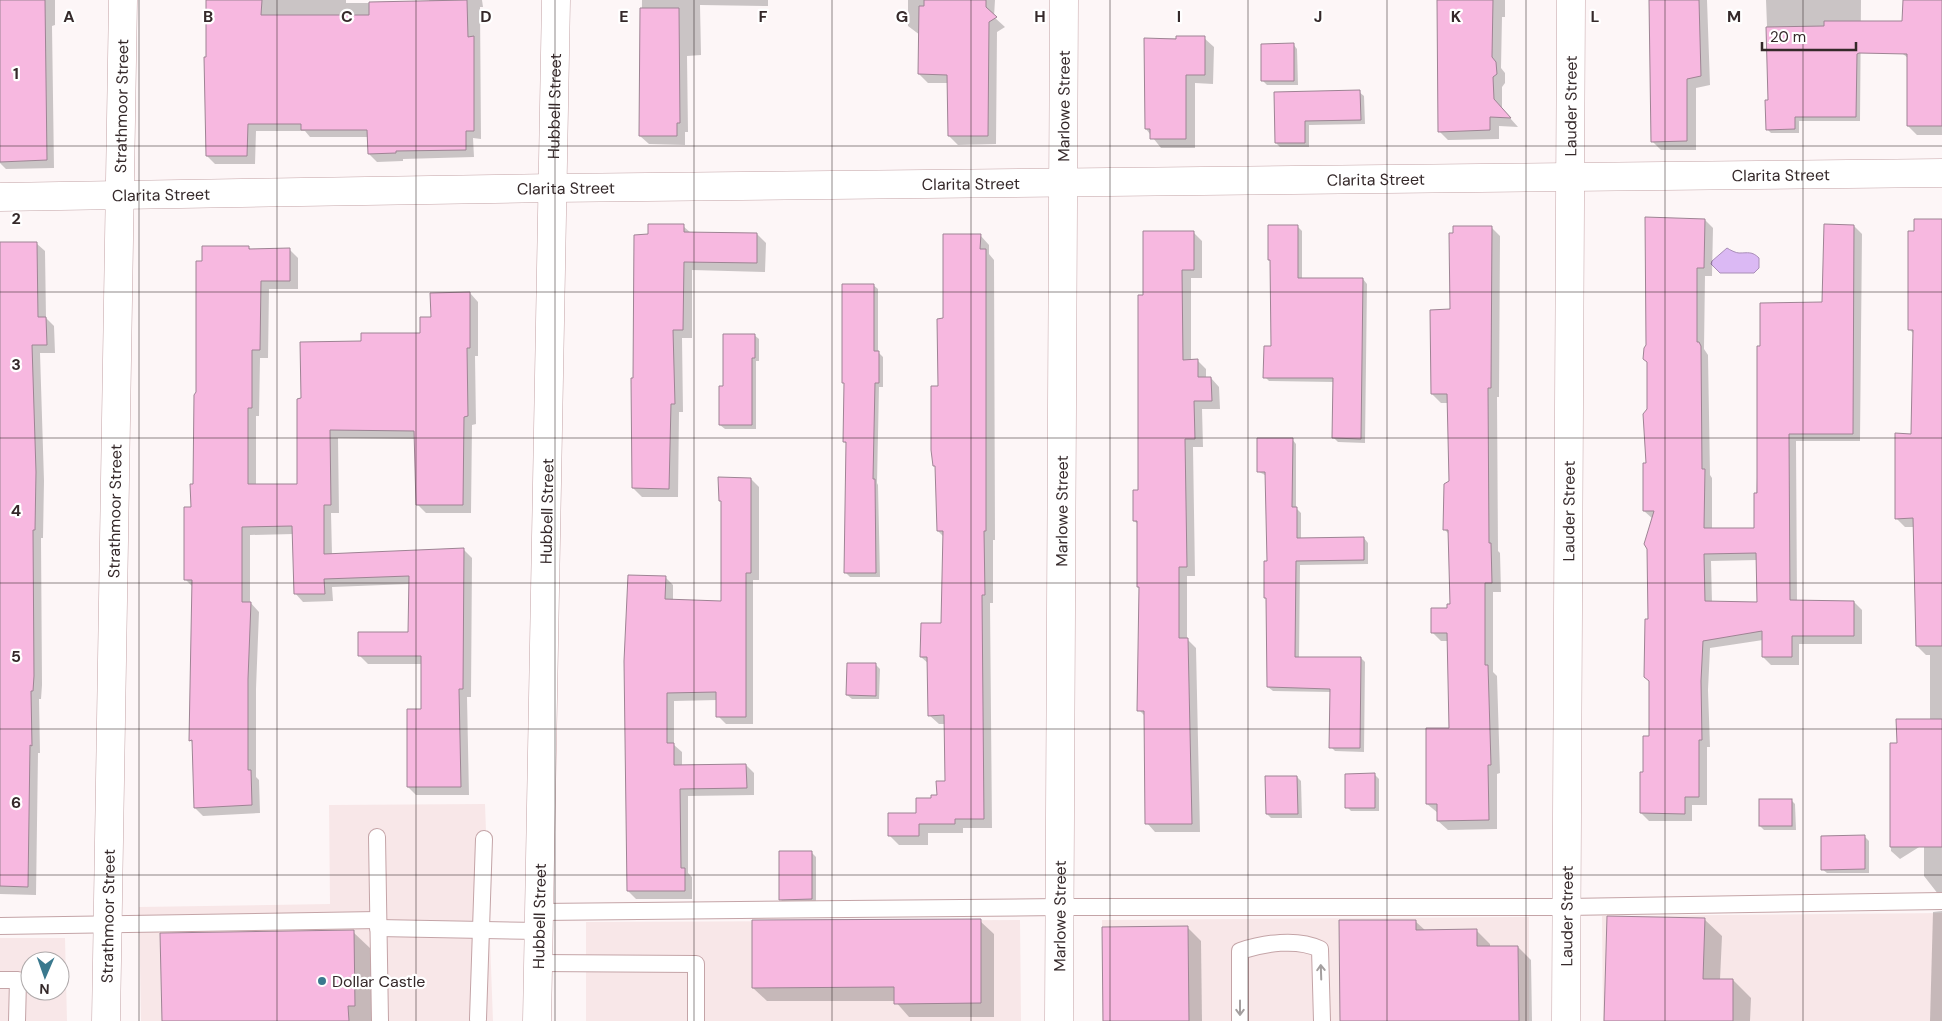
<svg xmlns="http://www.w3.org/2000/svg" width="1942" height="1021" font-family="'DM Sans',sans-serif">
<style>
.built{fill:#f8e7e8;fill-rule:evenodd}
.water{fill:#dbb9f4;stroke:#a98eb7}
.shadow{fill:#0003;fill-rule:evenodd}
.building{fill:#f7b8e0;stroke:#9e8494;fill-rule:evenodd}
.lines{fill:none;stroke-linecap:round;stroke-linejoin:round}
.lane-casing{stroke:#c4a4a7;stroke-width:18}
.street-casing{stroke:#c4a4a7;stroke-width:29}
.secondary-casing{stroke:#c4a4a7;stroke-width:29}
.lane{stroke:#fff;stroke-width:16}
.street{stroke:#fff;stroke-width:28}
.secondary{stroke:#fff;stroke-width:28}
.oneway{stroke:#a49f9f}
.grid{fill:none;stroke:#35292a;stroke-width:1;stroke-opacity:0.55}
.poi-dot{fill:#3a798e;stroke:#fff;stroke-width:2}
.labels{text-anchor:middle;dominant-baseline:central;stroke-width:4.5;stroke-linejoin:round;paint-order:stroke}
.street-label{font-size:16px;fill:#35292a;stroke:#fff}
.poi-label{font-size:16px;fill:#35292a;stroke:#fff;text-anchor:start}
.grid-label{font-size:16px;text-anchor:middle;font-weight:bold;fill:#35292a;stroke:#fff;stroke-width:4.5;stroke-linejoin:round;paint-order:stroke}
</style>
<rect width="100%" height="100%" fill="#fdf6f7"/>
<g class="built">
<path d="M485 804 493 1021H141L139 907 330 904 329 805Z"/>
<path d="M1942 913V1021H1603L1602 916Z"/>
<path d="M1529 917V1021H1102V920Z"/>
<path d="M1020 920 1021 1021H586V922Z"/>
<path d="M0 938H65L67 1021H0ZM30 961H60V991H30Z"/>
</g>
<path class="water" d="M1727 248C1730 250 1736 253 1739 253 1748 253 1752 251 1759 258V268L1754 273H1720L1711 264 1712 261Z"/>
<g class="shadow">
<path d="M0 0H55V25L52 26 54 168 6 169 0 163Z"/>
<path d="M207 0H346V3H430L429 0H482L483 7H480L481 139 473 138 474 157 403 159V161L377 162 369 154 368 137H310L305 131H256L255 164H215L207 156Z"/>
<path d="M642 0H768V6L700 5 701 55 687 56 688 132H685V145L649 144 640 136Z"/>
<path d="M908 0H995L994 17 1005 27 997 32 996 144 958 145 949 136V83H928L919 74 920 35 908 26Z"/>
<path d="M1438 0H1505V17H1502L1501 68 1505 73V83L1502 87V109L1518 127 1499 126V139L1448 140 1439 131Z"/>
<path d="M1649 0H1707L1710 85 1696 88V150H1661L1652 141Z"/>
<path d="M1766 0H1861L1860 121H1799V133H1771L1767 129 1770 102Z"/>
<path d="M1904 0H1942V135H1917L1908 126V58L1903 54Z"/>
<path d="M1204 38 1214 47 1213 84 1195 83V148H1161L1146 129 1145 39Z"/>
<path d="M1293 44 1297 49 1298 85H1267L1263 81Z"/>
<path d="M1359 92 1364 96 1365 124 1309 125V147H1280L1276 143V93Z"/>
<path d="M1705 220 1713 228 1712 276H1705L1704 349 1708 355 1710 475 1712 478V529H1755L1762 347 1824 303 1854 226 1862 234 1860 441H1796L1797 602H1854L1862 610V644H1799V665H1771L1763 657V640L1710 648 1708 690 1710 747H1707V805H1692V821H1649L1641 813 1650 738 1653 519 1644 511 1648 465V409ZM1758 560V603H1712L1711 561Z"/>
<path d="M1942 220V899L1924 876V844L1900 859 1891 851V745L1898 750 1930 721V655H1926L1917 646 1914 527H1905L1896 518 1913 435 1914 334 1910 330 1915 232Z"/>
<path d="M683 226 691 233 757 234 766 243 765 272 692 270V338H682L683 412H679L678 497H642L633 488 634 379 649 236Z"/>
<path d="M1298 227 1302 231V279H1363L1367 284 1365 443 1338 442 1333 437 1334 382 1269 381 1265 377 1272 347 1271 262 1269 259Z"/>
<path d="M1491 227 1500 236 1499 397H1497L1498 551 1500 553 1501 592H1493V672L1497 676 1500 773 1497 774V829L1448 830 1438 821V813L1427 804 1450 729 1449 641H1441L1432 632 1451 605 1450 535 1445 530 1451 481 1448 403H1441L1432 394 1451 311Z"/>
<path d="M1193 232 1202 241V278H1191V361L1197 360 1206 369V378H1211L1219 387 1220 409H1202L1203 447H1193L1195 576H1187V639L1196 648 1200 832H1155L1147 823 1146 717 1139 710 1140 589 1138 587V524L1134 521 1139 492 1144 296Z"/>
<path d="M980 235 989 245V254L994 260 995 540H993V603H990L992 828H963V833H928V845H899L890 836 938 797 946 782V724H939L929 715V664L921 657 943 624 944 537 938 531 940 387 944 320Z"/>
<path d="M36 243 45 251 46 318 54 326 55 353H40L44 481 43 538H41L42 685 41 699H39L40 753H38L36 895 0 894V244Z"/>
<path d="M248 247 252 250 289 249 298 258V289H269L268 358H260L259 416H256V485H298L302 400 362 342 421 335 432 318 470 293 478 302V356H475L476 424 472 425 471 513H426L417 504 415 439 338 438 339 513H331L332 555 464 550 472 558 471 697H467L469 795H416L408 787 422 710V664H368L359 655 410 633V584L332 587 333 601 303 602 295 593 294 534 250 535V602L259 612 256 689V777L259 780 260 813 203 816 195 808 193 743 190 740 193 587 185 579 194 486 203 262Z"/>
<path d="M873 285 878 289V352L883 357V387H879L877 483 878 485 880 577H850L846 573 847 444 844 442Z"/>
<path d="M754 335 759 339V361H756V429H725L720 425 724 387Z"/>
<path d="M1292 439 1296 444V508L1301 513V539L1364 538 1368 543V564L1300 565 1299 658H1361L1365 662 1364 752 1335 751 1331 747V692L1273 691 1268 687V600L1265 597 1268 562 1267 476 1259 472Z"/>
<path d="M751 479 759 487V580H753V724H726L718 716V700L674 701V745L682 752V766L746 765 754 773V795L688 796V873L692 877V899H636L628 891 665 577 673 585V600L722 602V502L720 500Z"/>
<path d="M876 665 880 669 879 699H852L847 695Z"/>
<path d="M1374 774 1379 779V811H1351L1347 807Z"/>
<path d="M1297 777 1301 781 1302 818H1271L1267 814Z"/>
<path d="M1791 800 1795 804 1796 830H1764L1760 826Z"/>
<path d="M1864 836 1869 841V873H1827L1822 869Z"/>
<path d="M811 852 816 857V903L785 904 780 899Z"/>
<path d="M1942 911V1021H1930L1933 912Z"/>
<path d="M1704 919 1722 936 1720 980H1733L1751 998 1750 1021H1605Z"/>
<path d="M980 921 994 934V1017H909L895 1001H767L753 988Z"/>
<path d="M1415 921 1426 931 1476 930 1490 944V947H1518L1531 960 1532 1021H1341Z"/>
<path d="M1187 927 1201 941 1202 1021H1104Z"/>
<path d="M353 932 371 949 372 1021H163Z"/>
</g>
<g class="building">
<path d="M0 0H45L47 160 0 162Z"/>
<path d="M206 0H262L261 15H369V2L467 0 468 37 474 36V131H466V150L396 151V153L368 154 367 130H301V124H248L247 156H206L204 57H206Z"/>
<path d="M924 0H986V7L997 17 989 22 988 136H948L947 75 918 74 919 6H924Z"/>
<path d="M1437 0H1493L1492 57 1496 62 1497 74 1493 77 1494 99 1511 118 1490 117V130L1438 132Z"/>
<path d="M1649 0H1699L1701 76 1687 79V141L1651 142Z"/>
<path d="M1903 0H1942V126H1907V54L1859 53 1857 54 1856 117H1795V129L1766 130 1765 100H1768L1766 27 1824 26V21H1902Z"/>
<path d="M640 8H679L680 123H677V136H639Z"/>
<path d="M1176 36H1205V75H1186V139H1150V129H1145L1144 38 1176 39Z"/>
<path d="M1294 43V81H1261V44Z"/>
<path d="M1360 90 1361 120 1305 121V143H1275L1274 92Z"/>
<path d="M1645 217 1705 219 1704 268H1697V342H1699L1701 346 1702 469H1705L1704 528H1754V493H1757V346H1760V303L1822 302 1824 224 1854 225 1853 434H1789L1790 600 1854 601V636H1792V657H1762V631L1703 641 1701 681 1702 740H1699V797H1685V814L1640 813V772H1643V736H1649V681L1644 677 1645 619H1648L1647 549 1644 544 1654 511H1643V463H1646L1643 414 1647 409V362L1643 359 1644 348 1646 345ZM1756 553 1757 602 1705 601 1704 554Z"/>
<path d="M1914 219H1942V646H1916L1913 518 1895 519V433L1911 434 1913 330H1908V231H1914Z"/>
<path d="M648 224H684V232L757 233V263L684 262 683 330H673L675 404H671L669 489 632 488 631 378H633L634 235 648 234Z"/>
<path d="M1268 225H1298V278H1363L1361 439 1332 438 1333 378H1263L1264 346H1271L1270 260H1268Z"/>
<path d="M1453 226H1492L1491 388H1488L1489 543H1491L1492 583H1485V665H1488L1491 765H1488L1489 820 1437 821V804H1426V728H1449L1447 633H1431V608H1447V604H1450L1448 530H1443L1444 484 1449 481 1447 394H1431L1430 310 1450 309 1449 233H1453Z"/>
<path d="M1143 231H1194V270H1182L1183 360 1198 359V377H1211L1212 401H1194L1195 439H1185L1187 567H1179V638H1188L1192 824H1145L1144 711H1137L1139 587H1137V521H1133V490H1138V295H1143Z"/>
<path d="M943 234H981L980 249H986V531H984L985 595H982L984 819H955V824H919V836H888V813H916V798H931V795H937L936 781H945L944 715 928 716 927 657H920L921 623H941L943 531H937L935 466H933L931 450V386H938L937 319 943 318Z"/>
<path d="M0 242H37L38 317H46L47 345H32L36 472 35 530H33L34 676 33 691H31L32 746 30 745 28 887 0 886Z"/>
<path d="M202 246H249V249L290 248V281H261L260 350H252V408H248V484H297V399L301 398 300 342 361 341V333H420V317H431L430 293 470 292V348H467L468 416 464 417 463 505H416L414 431 330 430 331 505H324V554L464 548 463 689H459L461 787H407V709H421V656H358V632H408L409 576 324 579 325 594H294L292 526 242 527V602H251L248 679V770H251L252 805 194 808 192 740 189 741 192 580H184V507H191L190 484H193L194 395 196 392V261H202Z"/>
<path d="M842 284H874V351H879V383H875L873 479H875L876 573H844L846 442H843L844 383H842Z"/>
<path d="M723 334H755V358H752V425H719V386H723Z"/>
<path d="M1257 438H1293L1292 507H1297V538L1364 537V560L1296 561 1295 657H1361L1360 748H1329L1330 689 1267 687 1266 598H1264V561H1267L1265 472H1257Z"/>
<path d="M718 477 751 478V573H746V717H716V692L667 693V743H674V765L746 764 747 788 680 789 681 868H685V891H627L624 661 628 575 666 576 665 599 721 601V501H719Z"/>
<path d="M847 663H876V696L846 695Z"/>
<path d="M1896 719H1942V847H1890V743H1897Z"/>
<path d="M1375 773V808H1345V774Z"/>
<path d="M1265 776H1297L1298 814H1266Z"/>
<rect x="1759" y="799" width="33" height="27"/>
<path d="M1865 835V869L1821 870V836Z"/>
<path d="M779 851H812V899L779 900Z"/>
<path d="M1607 916 1705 918 1703 979H1733V1021H1604Z"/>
<path d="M981 919V1003L894 1004V987L752 988V920Z"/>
<path d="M1339 920H1416V930L1477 929V946H1518L1519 1021H1340Z"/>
<path d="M1188 926 1189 1021H1103L1102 927Z"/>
<path d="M354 930 355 1006H348L349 1021H162L160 933Z"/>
</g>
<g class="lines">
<defs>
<g id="lane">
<path d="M377 837 380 1021"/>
<path d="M539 912 1060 907H1567L1942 901"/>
<path d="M0 926 378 920"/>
<path d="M378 928 539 931"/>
<path d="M538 963 696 964V1021"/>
<path d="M0 980H18L17 1021"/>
<path d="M478 1019 484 839"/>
<path d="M1240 1021V951C1264 943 1297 938 1320 949L1322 1021"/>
</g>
<g id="street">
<path id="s1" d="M0 197 553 188 1942 173"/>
<path id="s2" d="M106 1021 123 0"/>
<path id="s3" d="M1059 1021 1064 0"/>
<path id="s4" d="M1566 1021 1571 0"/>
</g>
<g id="secondary">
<path id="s5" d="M537 1021 556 0"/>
</g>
</defs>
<use href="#lane" class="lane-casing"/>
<use href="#street" class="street-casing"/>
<use href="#secondary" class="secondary-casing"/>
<use href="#lane" class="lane"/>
<use href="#street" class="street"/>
<use href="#secondary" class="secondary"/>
</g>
<defs><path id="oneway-shaft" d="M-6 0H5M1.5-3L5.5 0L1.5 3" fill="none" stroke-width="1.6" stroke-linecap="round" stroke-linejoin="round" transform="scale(1.25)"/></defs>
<g class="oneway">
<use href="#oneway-shaft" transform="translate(1321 972) rotate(-92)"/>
<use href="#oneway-shaft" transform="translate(1240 1008) rotate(90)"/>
</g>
<path class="grid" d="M139 0V1021M277 0V1021M416 0V1021M555 0V1021M694 0V1021M832 0V1021M971 0V1021M1110 0V1021M1248 0V1021M1387 0V1021M1526 0V1021M1665 0V1021M1803 0V1021M0 146H1942M0 292H1942M0 438H1942M0 583H1942M0 729H1942M0 875H1942"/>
<circle class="poi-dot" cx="322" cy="981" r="5"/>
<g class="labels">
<g class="street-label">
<text stroke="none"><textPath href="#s2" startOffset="915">Strathmoor Street</textPath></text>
<text stroke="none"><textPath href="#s5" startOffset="915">Hubbell Street</textPath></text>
<text stroke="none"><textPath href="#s3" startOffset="915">Marlowe Street</textPath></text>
<text stroke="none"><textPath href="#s4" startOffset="915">Lauder Street</textPath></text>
<text stroke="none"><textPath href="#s1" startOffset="1781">Clarita Street</textPath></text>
<text stroke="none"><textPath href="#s1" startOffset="1376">Clarita Street</textPath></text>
<text stroke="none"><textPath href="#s1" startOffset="971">Clarita Street</textPath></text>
<text stroke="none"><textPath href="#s1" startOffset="566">Clarita Street</textPath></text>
<text stroke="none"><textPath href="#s1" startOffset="161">Clarita Street</textPath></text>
<text stroke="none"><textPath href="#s2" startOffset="510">Strathmoor Street</textPath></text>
<text stroke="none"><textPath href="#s5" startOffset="510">Hubbell Street</textPath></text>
<text stroke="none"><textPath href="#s3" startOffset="510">Marlowe Street</textPath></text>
<text stroke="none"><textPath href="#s4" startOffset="510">Lauder Street</textPath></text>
<text stroke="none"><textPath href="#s2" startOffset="105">Strathmoor Street</textPath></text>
<text stroke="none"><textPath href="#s5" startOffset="105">Hubbell Street</textPath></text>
<text stroke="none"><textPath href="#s3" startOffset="105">Marlowe Street</textPath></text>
<text stroke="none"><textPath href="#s4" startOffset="105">Lauder Street</textPath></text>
</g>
<g class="poi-label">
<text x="332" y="981">Dollar Castle</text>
</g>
</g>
<g class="grid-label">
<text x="69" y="22">A</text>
<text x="208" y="22">B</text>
<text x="347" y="22">C</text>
<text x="486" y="22">D</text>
<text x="624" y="22">E</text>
<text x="763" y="22">F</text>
<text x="902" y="22">G</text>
<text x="1040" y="22">H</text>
<text x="1179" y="22">I</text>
<text x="1318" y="22">J</text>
<text x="1456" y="22">K</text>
<text x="1595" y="22">L</text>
<text x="1734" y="22">M</text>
<text x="16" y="79">1</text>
<text x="16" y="224">2</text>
<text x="16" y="370">3</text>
<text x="16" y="516">4</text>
<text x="16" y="662">5</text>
<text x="16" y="808">6</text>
</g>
<g transform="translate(45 976) rotate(182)"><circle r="24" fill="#ffffff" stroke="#aea9aa"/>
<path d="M0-4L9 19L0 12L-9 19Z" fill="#3a798e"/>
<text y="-8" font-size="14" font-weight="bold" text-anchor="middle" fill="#35292a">N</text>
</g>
<path d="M1762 42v8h94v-8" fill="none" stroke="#35292a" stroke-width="2.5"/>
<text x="1770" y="42" font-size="15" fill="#35292a" stroke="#ffffff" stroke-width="4" paint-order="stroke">20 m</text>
</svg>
